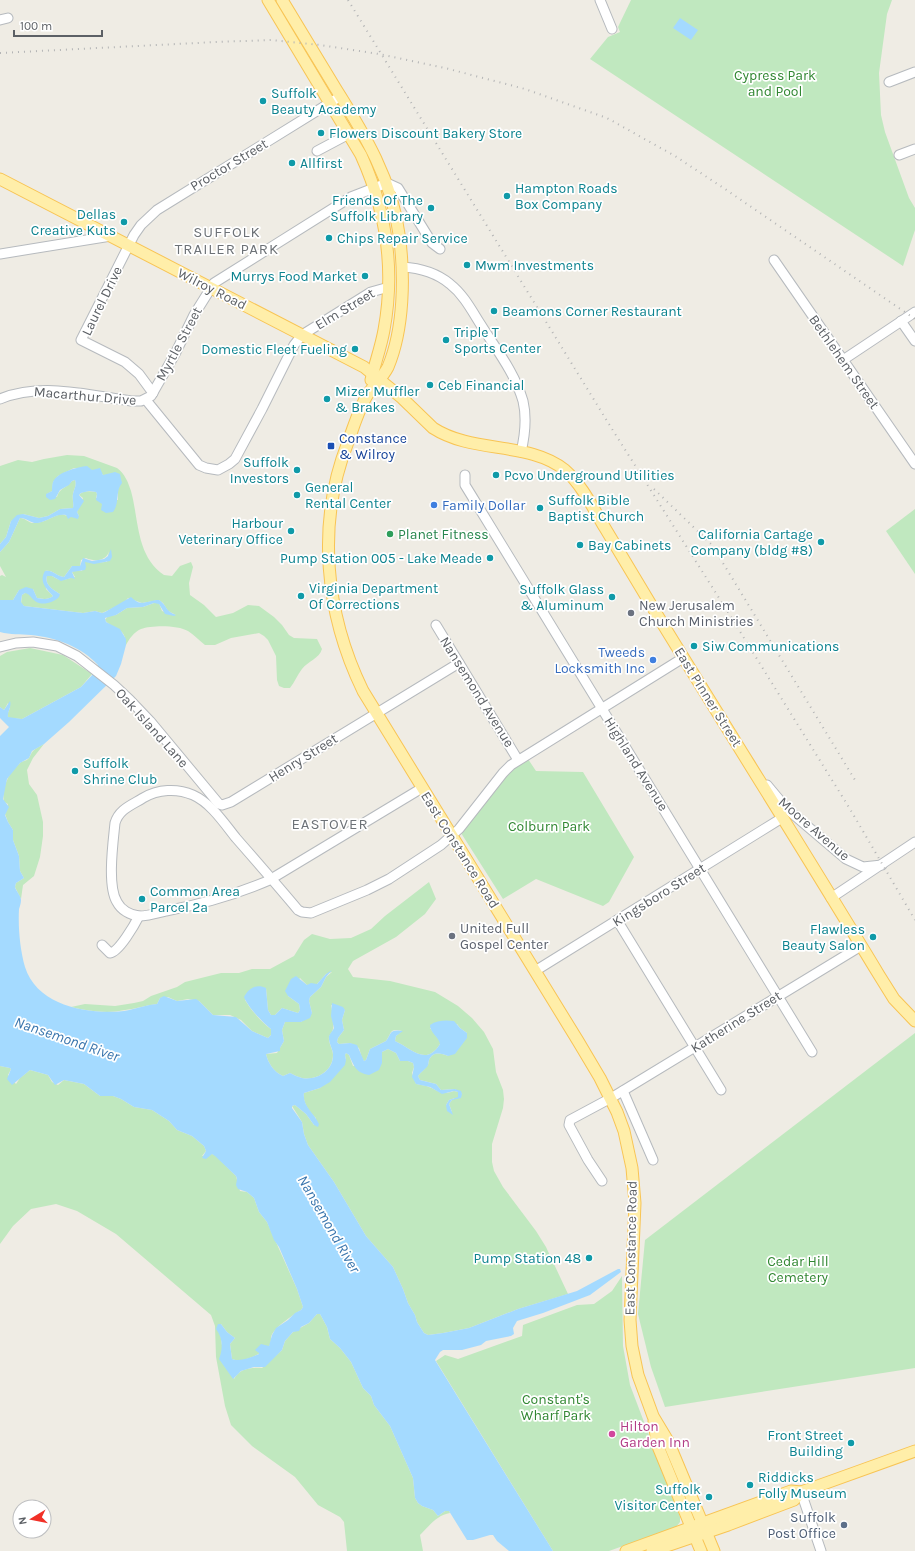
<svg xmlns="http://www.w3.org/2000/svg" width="915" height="1551" font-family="Karla,sans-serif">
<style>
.green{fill:#c0e8bf}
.water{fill:#a4daff}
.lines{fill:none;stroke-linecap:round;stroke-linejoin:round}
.minor-casing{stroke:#b6babe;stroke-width:11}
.major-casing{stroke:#f8c454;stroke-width:13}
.minor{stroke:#fff;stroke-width:9}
.major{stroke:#ffeea9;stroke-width:11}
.rail{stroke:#b3b4b5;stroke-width:2;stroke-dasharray:1 5;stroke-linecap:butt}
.culture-dot{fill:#0f9aa8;stroke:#fff;stroke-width:1.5}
.transit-dot{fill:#1a4fb4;stroke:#fff;stroke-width:1.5}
.shop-dot{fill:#3f7fe0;stroke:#fff;stroke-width:1.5}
.leisure-dot{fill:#2e9e5b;stroke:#fff;stroke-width:1.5}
.worship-dot{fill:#6b7280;stroke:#fff;stroke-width:1.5}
.hotel-dot{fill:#d1479c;stroke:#fff;stroke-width:1.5}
.service-dot{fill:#5c6f8a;stroke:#fff;stroke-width:1.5}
.labels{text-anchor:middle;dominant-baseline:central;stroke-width:3.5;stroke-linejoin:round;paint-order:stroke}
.park-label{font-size:14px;fill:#318732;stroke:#fff}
.culture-label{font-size:14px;fill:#0d838f;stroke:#fff;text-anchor:start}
.street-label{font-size:14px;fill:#5c6065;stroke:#fff}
.transit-label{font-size:14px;fill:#164399;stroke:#fff;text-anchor:start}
.shop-label{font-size:14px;fill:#366cbe;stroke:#fff;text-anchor:start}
.leisure-label{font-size:14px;fill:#27864d;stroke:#fff;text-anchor:start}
.worship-label{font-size:14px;fill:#5b616d;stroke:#fff;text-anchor:start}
.hotel-label{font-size:14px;fill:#b23c85;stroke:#fff;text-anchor:start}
.service-label{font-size:14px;fill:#4e5e75;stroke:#fff;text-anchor:end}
.neighbourhood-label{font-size:15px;letter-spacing:1px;fill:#6d7277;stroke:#fff}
.water-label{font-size:15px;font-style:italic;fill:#3975ad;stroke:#fff}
</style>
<rect width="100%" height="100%" fill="#efece4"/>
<g class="green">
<path d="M631 0H892L887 14 879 73 881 115 885 132 909 198 915 208V230L903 266 590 59 608 37 620 32 618 27Z"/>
<path d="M67 455 84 456 117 468C125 474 128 482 131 491 139 520 136 556 164 575L172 576 180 566 191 562 193 567 189 583 190 595 204 605 216 617 233 613 248 605 259 606 274 617 282 625 289 635 294 638 317 639 322 649C319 659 308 661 302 669 297 675 295 682 290 688H284L279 686 277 680 276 656 268 640 264 636 259 633 231 638 215 645H205C200 641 194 635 188 631 178 625 152 625 141 629 134 632 129 639 126 645 126 626 112 630 105 620L108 616 116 615 127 608 143 607 154 603H159L162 611 176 615 168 611 163 603 159 600 142 603 128 598 124 603 102 613 95 611 83 613 24 606 21 604 22 595 25 593H28L40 603 60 594C54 590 44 585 47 576H52C62 583 64 579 75 577L72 572 75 570 82 571 85 561C96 565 97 562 107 562L109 551C107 561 94 562 86 558L81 560 80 566H72L64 577C56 576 52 569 45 571L46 589 53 596C48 600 43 599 37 598L33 589 19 590 13 600H0V576L2 575 6 577 0 566V552L9 542 20 518C25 518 28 522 32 523 43 524 51 517 61 514L71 517 79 516 77 512 83 498 79 495C83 490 90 491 96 492L97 494 96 498 118 500V487L101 473 92 470 74 468 58 476 53 482 52 491 47 494 57 497C59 488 67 488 72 481L75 480C77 486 74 488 73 494 72 498 74 503 73 508L60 509 48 516 39 518 23 514 11 521 6 537 0 544V466L18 460 32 462 44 459Z"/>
<path d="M915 509V574L886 531Z"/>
<path d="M30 648 63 655 92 674 81 687 22 719 9 718 7 715 10 708 8 703 4 710 0 707V656L7 652Z"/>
<path d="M44 744 33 758 27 770 29 784 37 795 43 822V836L40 857 34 876 23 885 21 899 15 887 16 883 24 878 20 871 19 856 13 840V830L8 822 5 814 8 804 4 802C1 789 9 771 20 763 22 761 26 761 28 759 30 757 31 753 33 751 36 748 40 746 44 744Z"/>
<path d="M528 759 536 771 583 772 634 857 609 902 603 906 536 879 503 899 461 833 511 769Z"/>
<path d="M429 882 436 899 425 914 396 937 353 961 348 969 353 977 390 981 435 992 458 1006 472 1018 484 1032 493 1049 496 1072 503 1090 504 1099 503 1108 492 1144V1162L494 1171 503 1187 536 1231 546 1247 568 1294 518 1309 469 1328 443 1333 428 1335 424 1333 417 1322 415 1315 408 1303 403 1289 393 1267 366 1236 334 1182 308 1145 304 1134 302 1122 292 1106 295 1105 306 1114 314 1125 316 1118C310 1113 302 1102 304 1093L320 1088 346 1060 345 1055 346 1053 349 1055 353 1066 382 1063V1052L388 1049 396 1053 400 1061H408L413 1063 414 1067 412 1073 416 1084C420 1085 425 1085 429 1087 440 1091 440 1096 454 1091L458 1092V1097L449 1100 446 1105 452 1112 449 1104 452 1100 462 1094 455 1089 441 1090 436 1084 420 1080 418 1076C421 1072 424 1070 427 1066 429 1064 428 1064 429 1060 433 1051 441 1053 448 1056L467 1033 460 1028 457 1024 430 1028 440 1041V1044C426 1067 411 1048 395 1041L396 1036 402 1031C389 1028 392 1033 386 1041L370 1049 366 1060 364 1061 362 1058 359 1048 350 1043 339 1044 337 1042 338 1038 344 1030 342 1020 345 1010 331 1005C332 1007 334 1028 333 1029 332 1034 328 1035 329 1040 330 1046 333 1050 333 1055 333 1071 316 1081 302 1078 298 1077 294 1075 290 1073L283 1076C274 1072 268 1063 266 1054L277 1053 284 1041 282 1030 285 1022H301L312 1013 309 1001 310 997 321 987 326 977 332 972 326 974 317 984 307 985 300 978 288 996 299 1004 300 1010 298 1013 282 1008 275 1015H271L268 1010 266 988 245 1000C251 1010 262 1023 271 1029V1035L268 1038 252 1031 241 1020 230 1015H213L199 1001 188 999 177 1001 168 997 160 998 157 1004C146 1005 136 1009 125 1010 107 1014 89 1011 71 1007L85 1004 115 1006 134 1003 143 1001 151 996 177 987 185 982 221 973H239L252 969H270L294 956 304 940 312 934 330 939 351 938 371 929 385 916Z"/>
<path d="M915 1033V1368L665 1407 651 1367 638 1314 645 1240Z"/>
<path d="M0 1066 10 1068 11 1069 8 1075 16 1084 20 1078 30 1070 48 1075 52 1082 58 1085 64 1080 84 1084 100 1096H113L121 1099 134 1107 152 1110 169 1121 177 1130 192 1136 204 1146 206 1151 202 1156 212 1154 215 1155 236 1176 240 1191 247 1192 254 1198 259 1212 267 1222 297 1289 303 1307 301 1310C297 1312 282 1323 278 1327 276 1329 272 1333 271 1337 271 1340 271 1344 269 1346 261 1354 243 1364 232 1359L230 1344 235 1338 227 1332 221 1324C219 1345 226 1361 234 1379 239 1369 251 1367 262 1368L282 1350 285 1341 293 1332 309 1323 317 1314H320L327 1327 330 1339 340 1348 351 1362 363 1388 371 1396 374 1405 390 1426 413 1478 415 1498 418 1503 422 1506 433 1510 438 1516 445 1511H449L450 1513C437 1515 429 1526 420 1535L423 1551H347L344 1522 340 1517 318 1505 295 1477 252 1446 231 1425 225 1406 216 1357 215 1326 211 1315 116 1234 77 1211 56 1204 31 1209 13 1226 0 1244Z"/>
<path d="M622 1276 623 1346 630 1385 680 1517V1522L676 1527 609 1551H553L436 1361 445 1355 458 1359 522 1336 523 1325 577 1305 594 1304 612 1291Z"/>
</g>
<g class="water">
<path d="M680 18 698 30 691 40 673 28Z"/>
<path d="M87 466 92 470 100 468 103 475 115 472 120 474 122 483C115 491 120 503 113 512L106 513 101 510 102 504 96 500 97 494 96 492 89 491 81 493 79 495 84 501 77 512 79 516 78 519 71 517 68 519 66 515C56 513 48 521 38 523 31 524 27 518 20 518L9 542 0 552V544L6 537 11 521 17 515 23 514 39 518 48 516 60 509 73 508C74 503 72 498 73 494 74 488 77 486 75 480L72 481 69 485 60 490 55 499 50 500 46 497V494L52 491C52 489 52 484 53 482 57 472 78 467 87 466Z"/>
<path d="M111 549 112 557 110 561 94 564 85 562 86 567 85 570 72 572 75 579 71 578 61 581 52 576H47C44 585 54 590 60 594L59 597C53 603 42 606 35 601 31 598 30 594 25 593L22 595 21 602 24 606 83 613 95 611 102 613 105 612 131 597C142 608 146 600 159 600 168 606 164 610 176 615L174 616 165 614 159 604 154 603 143 607 127 608 116 615 105 618 106 622 120 629 126 639V645L121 664 116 676 69 722 44 744 32 751 29 758 20 763 7 779 3 799 9 807 5 815 8 822 13 830V840L19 856 20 871 24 878 16 883 15 887C16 891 21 896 21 900 21 903 20 906 19 909 18 928 20 949 25 967 37 1006 89 1015 124 1011 135 1009 145 1005 157 1004L160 998 164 996 177 1001 196 999 199 1001 213 1015 236 1017 252 1031 268 1038 271 1035V1029C264 1024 247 1006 244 997 248 989 256 983 266 988L268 1010 271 1015H275L282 1008 298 1013 300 1010 299 1004 288 996 285 991 291 979 296 976 307 985 311 983 317 984 326 974 332 970 326 977 321 987 310 997 309 1001 312 1013 310 1018 301 1022H285L282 1030 284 1041 280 1048V1051L266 1054C268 1063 274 1072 283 1076L290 1073C294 1075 298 1077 302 1078 316 1081 334 1071 333 1054 333 1049 328 1042 329 1036 330 1033 333 1031 334 1028L331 1016 332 1003 343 1007 345 1010 342 1020 344 1030 338 1038 337 1042 339 1044 350 1043 357 1045 364 1061 366 1060 370 1049 386 1041C392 1033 389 1029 403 1031L396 1036 395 1041C411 1048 426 1067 440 1044 439 1037 430 1033 430 1025 437 1020 446 1020 454 1021L460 1028 467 1033V1038L455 1054 448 1056C441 1053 433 1051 429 1060 428 1064 429 1064 427 1067 424 1070 421 1072 418 1076L420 1080 436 1084 441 1090 455 1089 461 1091 462 1094 461 1098 452 1100 449 1104 453 1115 447 1111 446 1105 449 1100 458 1097V1092L454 1091 442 1094 430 1087 416 1084 412 1077 414 1067 413 1063 408 1061H400L396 1053 388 1049 382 1052V1063L379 1070 369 1075C356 1073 354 1066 349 1055L346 1053 345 1055 346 1060 345 1065 330 1082 320 1088 304 1093C302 1106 315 1114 319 1124L318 1127 314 1125 306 1114 295 1105 292 1106V1108L302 1122 304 1134 308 1145 334 1182 366 1236 393 1267 403 1289 408 1303 415 1315 417 1322 424 1333 428 1335 443 1333 469 1328 518 1309 577 1291 618 1269H620L621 1272 590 1295 543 1313 517 1321 513 1328 514 1334 511 1336 486 1341 481 1345 462 1350H443L440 1352 435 1360 553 1551H509L497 1541 493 1535H490L473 1540H467L449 1511H445L438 1516 433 1510 422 1506 418 1503 415 1498 413 1478 390 1426 374 1405 371 1396 363 1388 351 1362 340 1348 330 1339 327 1327 320 1314H317L309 1323 301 1327 299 1331 293 1332 285 1341 282 1350 265 1367H254L241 1371 233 1379 219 1359C223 1349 223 1338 216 1329L218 1324H221L227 1332 235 1338 230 1344 232 1359C240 1362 251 1357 259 1354V1353L255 1350 261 1344 269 1346 272 1335 276 1328 288 1320 295 1313 301 1310 303 1307 297 1289 279 1247 274 1240 267 1222 259 1212 254 1198 247 1192 238 1189 236 1185 237 1179 236 1176 215 1156 212 1154 206 1159 202 1158 206 1151 204 1146 192 1136 177 1130 169 1121 152 1110 134 1107 121 1099 113 1096H100L84 1084 64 1080 55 1085 48 1075 30 1070 12 1085 7 1079 11 1069 10 1068 0 1066V736L9 727 0 718V707L4 710 10 701C12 707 7 712 8 717L22 719 81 687 95 672 98 665C82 647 55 637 31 635 20 634 11 635 0 632V600H13L19 590 26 587 33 589 37 598C42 599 48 600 53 596 45 588 39 581 45 571 52 569 56 576 64 577L72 566H80L83 558 92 561 104 559 108 556Z"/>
</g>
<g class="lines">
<defs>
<g id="minor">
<path d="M600 0 612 29"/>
<path d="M0 20 8 18"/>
<path d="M889 82 915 72"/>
<path d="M317 151 349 134"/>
<path d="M899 155 915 149"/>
<path d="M0 254 111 236"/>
<path d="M774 260 915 464"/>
<path d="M402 267C419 268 437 273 450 284 464 295 472 311 481 325 496 349 515 373 523 401 527 418 525 435 521 452"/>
<path d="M901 321 915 341"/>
<path d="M843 360 915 312"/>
<path d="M153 393 139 374 125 362 81 340 134 235 141 225 157 210 341 96"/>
<path d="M0 399C42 382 88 395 131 401H141L151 396 175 354 194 315 214 283 351 197 387 183 398 188 432 243 440 249"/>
<path d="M146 400 199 465 206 468 218 470 229 464 235 459 262 409 294 345 302 335 371 292 389 287"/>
<path d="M465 475V485L473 498 812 1052"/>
<path d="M436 625 518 760"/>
<path d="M0 647 16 643 33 642 57 646 77 656 114 685 130 700 150 721 219 804 222 805 231 802 459 663"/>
<path d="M767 785 787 809 846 859 863 867 882 865"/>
<path d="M276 876 422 788"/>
<path d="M272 879C238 894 203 904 166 911 158 913 148 916 139 916 130 915 121 910 117 902 107 886 113 843 115 823 119 809 132 805 143 798 158 789 177 788 193 795 211 803 224 823 236 838 257 862 278 886 298 910L302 912 311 913 367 890 389 879 441 845 459 829 503 773 511 765 683 658"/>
<path d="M831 898 915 842"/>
<path d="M617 920 721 1090"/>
<path d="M102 945 110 953C119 952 135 924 139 916"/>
<path d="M535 971 782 818"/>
<path d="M623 1091 653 1160"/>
<path d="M602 1181 588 1160 569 1125 570 1120 611 1098 861 946"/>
<path d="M801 1492 821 1551"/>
</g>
<g id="major">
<path d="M268 0 361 155C386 210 395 270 384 330 381 347 375 363 371 380"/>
<path d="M282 0C300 30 318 59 336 89 365 135 392 180 399 234 405 275 404 329 388 367 383 377 374 385 368 394 359 408 354 426 348 442 316 523 325 613 363 691L578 1041 600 1078 617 1112 624 1131 632 1168 635 1203 630 1320 632 1346 638 1375 653 1416 668 1441 714 1551"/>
<path d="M0 179 364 367 402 398 433 428C473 454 529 441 565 470 582 485 593 508 605 528 622 556 639 585 656 613 730 734 806 854 879 975L894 999 915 1021"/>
<path d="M654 1421 657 1444 701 1551"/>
<path d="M626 1551 791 1491 801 1492 915 1451"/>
<path d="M652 1551 728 1525 794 1500 801 1492"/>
</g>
</defs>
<use href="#minor" class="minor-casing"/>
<use href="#major" class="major-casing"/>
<use href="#minor" class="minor"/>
<use href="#major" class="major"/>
<g class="rail">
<path d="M348 0 612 429 726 609 850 809 915 920"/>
<path d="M0 53 216 42 271 40 320 45 379 54 445 68 525 89 607 118 675 156 725 189 915 319"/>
<path d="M654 489 712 545 855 780"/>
</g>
</g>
<g class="culture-dot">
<circle cx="263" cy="101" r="4"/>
<circle cx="321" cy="133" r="4"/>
<circle cx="292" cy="163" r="4"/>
<circle cx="507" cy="196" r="4"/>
<circle cx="431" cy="208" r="4"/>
<circle cx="124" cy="222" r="4"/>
<circle cx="329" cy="238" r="4"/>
<circle cx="467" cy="265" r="4"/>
<circle cx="365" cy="276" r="4"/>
<circle cx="494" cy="311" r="4"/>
<circle cx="446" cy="340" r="4"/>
<circle cx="355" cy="349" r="4"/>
<circle cx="430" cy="385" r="4"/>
<circle cx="327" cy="399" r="4"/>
<circle cx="297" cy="470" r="4"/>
<circle cx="496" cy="475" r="4"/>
<circle cx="297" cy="495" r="4"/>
<circle cx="540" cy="508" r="4"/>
<circle cx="291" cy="531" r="4"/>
<circle cx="821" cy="542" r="4"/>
<circle cx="580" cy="545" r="4"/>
<circle cx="490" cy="558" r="4"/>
<circle cx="301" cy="596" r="4"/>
<circle cx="612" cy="597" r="4"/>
<circle cx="694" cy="646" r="4"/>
<circle cx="75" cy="771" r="4"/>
<circle cx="142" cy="899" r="4"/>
<circle cx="873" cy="937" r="4"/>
<circle cx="589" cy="1258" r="4"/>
<circle cx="851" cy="1443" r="4"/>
<circle cx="750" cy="1485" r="4"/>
<circle cx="709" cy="1497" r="4"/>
</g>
<rect class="transit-dot" x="327" y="442" width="8" height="8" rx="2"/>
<g class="shop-dot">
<circle cx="434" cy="505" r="4"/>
<circle cx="653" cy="660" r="4"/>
</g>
<circle class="leisure-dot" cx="390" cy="534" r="4"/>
<g class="worship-dot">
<circle cx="631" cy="613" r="4"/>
<circle cx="452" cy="936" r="4"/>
</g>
<circle class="hotel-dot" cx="612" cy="1434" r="4"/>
<circle class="service-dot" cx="844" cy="1525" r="4"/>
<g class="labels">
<g class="park-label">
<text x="775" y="75">Cypress Park<tspan x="775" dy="16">and Pool</tspan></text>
<text x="549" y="826">Colburn Park</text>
<text x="798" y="1261">Cedar Hill<tspan x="798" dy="16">Cemetery</tspan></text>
<text x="556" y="1399">Constant's<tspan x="556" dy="16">Wharf Park</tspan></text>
</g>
<g class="culture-label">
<text x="271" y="93">Suffolk<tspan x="271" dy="16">Beauty Academy</tspan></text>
<text x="329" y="133">Flowers Discount Bakery Store</text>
<text x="300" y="163">Allfirst</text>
<text x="515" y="188">Hampton Roads<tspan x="515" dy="16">Box Company</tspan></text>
<text x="423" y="200" text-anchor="end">Friends Of The<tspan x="423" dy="16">Suffolk Library</tspan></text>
<text x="116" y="214" text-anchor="end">Dellas<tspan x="116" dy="16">Creative Kuts</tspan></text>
<text x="337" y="238">Chips Repair Service</text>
<text x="475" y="265">Mwm Investments</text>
<text x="357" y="276" text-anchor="end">Murrys Food Market</text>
<text x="502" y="311">Beamons Corner Restaurant</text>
<text x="454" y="332">Triple T<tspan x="454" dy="16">Sports Center</tspan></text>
<text x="347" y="349" text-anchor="end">Domestic Fleet Fueling</text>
<text x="438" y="385">Ceb Financial</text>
<text x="335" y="391">Mizer Muffler<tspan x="335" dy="16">&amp; Brakes</tspan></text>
<text x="289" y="462" text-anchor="end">Suffolk<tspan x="289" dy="16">Investors</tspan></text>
<text x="504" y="475">Pcvo Underground Utilities</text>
<text x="305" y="487">General<tspan x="305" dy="16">Rental Center</tspan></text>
<text x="548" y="500">Suffolk Bible<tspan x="548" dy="16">Baptist Church</tspan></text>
<text x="283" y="523" text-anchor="end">Harbour<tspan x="283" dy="16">Veterinary Office</tspan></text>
<text x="813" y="534" text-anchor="end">California Cartage<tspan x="813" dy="16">Company (bldg #8)</tspan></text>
<text x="588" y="545">Bay Cabinets</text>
<text x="482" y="558" text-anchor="end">Pump Station 005 - Lake Meade</text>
<text x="309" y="588">Virginia Department<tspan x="309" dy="16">Of Corrections</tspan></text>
<text x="604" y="589" text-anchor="end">Suffolk Glass<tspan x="604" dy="16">&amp; Aluminum</tspan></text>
<text x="702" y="646">Siw Communications</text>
<text x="83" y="763">Suffolk<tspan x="83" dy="16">Shrine Club</tspan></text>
<text x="150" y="891">Common Area<tspan x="150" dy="16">Parcel 2a</tspan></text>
<text x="865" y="929" text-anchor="end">Flawless<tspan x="865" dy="16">Beauty Salon</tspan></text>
<text x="581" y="1258" text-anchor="end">Pump Station 48</text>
<text x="843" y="1435" text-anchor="end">Front Street<tspan x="843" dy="16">Building</tspan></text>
<text x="758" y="1477">Riddicks<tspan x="758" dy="16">Folly Museum</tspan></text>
<text x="701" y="1489" text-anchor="end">Suffolk<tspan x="701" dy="16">Visitor Center</tspan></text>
</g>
<g class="street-label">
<text transform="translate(229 165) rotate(-31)">Proctor Street</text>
<text transform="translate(212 289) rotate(27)">Wilroy Road</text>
<text transform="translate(102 301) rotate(-64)">Laurel Drive</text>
<text transform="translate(345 309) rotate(-31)">Elm Street</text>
<text transform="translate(179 344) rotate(-62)">Myrtle Street</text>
<text transform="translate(844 362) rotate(55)">Bethlehem Street</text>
<text transform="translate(85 396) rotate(5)">Macarthur Drive</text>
<text transform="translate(477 692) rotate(58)">Nansemond Avenue</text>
<text transform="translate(708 697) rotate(58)">East Pinner Street</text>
<text transform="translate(152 728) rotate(48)">Oak Island Lane</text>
<text transform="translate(303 758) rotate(-32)">Henry Street</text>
<text transform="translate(636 764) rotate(58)">Highland Avenue</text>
<text transform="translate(814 829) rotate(41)">Moore Avenue</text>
<text transform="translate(460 850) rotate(58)">East Constance Road</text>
<text transform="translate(659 895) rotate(-32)">Kingsboro Street</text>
<text transform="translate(736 1022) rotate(-32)">Katherine Street</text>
<text transform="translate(631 1248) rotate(-89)">East Constance Road</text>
</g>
<g class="transit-label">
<text x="339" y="438">Constance<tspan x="339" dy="16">&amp; Wilroy</tspan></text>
</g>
<g class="shop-label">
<text x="442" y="505">Family Dollar</text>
<text x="645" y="652" text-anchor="end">Tweeds<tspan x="645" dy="16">Locksmith Inc</tspan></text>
</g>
<g class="leisure-label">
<text x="398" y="534">Planet Fitness</text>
</g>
<g class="worship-label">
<text x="639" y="605">New Jerusalem<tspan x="639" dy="16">Church Ministries</tspan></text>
<text x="460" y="928">United Full<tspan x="460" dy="16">Gospel Center</tspan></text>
</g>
<g class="hotel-label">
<text x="620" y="1426">Hilton<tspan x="620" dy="16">Garden Inn</tspan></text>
</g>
<g class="service-label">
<text x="836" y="1517">Suffolk<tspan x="836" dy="16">Post Office</tspan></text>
</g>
<g class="neighbourhood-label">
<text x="227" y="232">SUFFOLK<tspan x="227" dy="17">TRAILER PARK</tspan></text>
<text x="330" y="824">EASTOVER</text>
</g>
<g class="water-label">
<text transform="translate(67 1039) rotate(19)">Nansemond River</text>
<text transform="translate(329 1224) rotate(60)">Nansemond River</text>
</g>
</g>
<g transform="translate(32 1519) rotate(260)"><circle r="19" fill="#ffffff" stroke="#bebfc1"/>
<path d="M0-3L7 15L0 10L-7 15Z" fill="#f13027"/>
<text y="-6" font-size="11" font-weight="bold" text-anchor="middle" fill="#5c6065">N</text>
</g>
<path d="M14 30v6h88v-6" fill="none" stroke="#5c6065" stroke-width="2"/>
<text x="20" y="30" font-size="12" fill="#5c6065" stroke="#ffffff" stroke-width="3" paint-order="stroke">100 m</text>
</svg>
